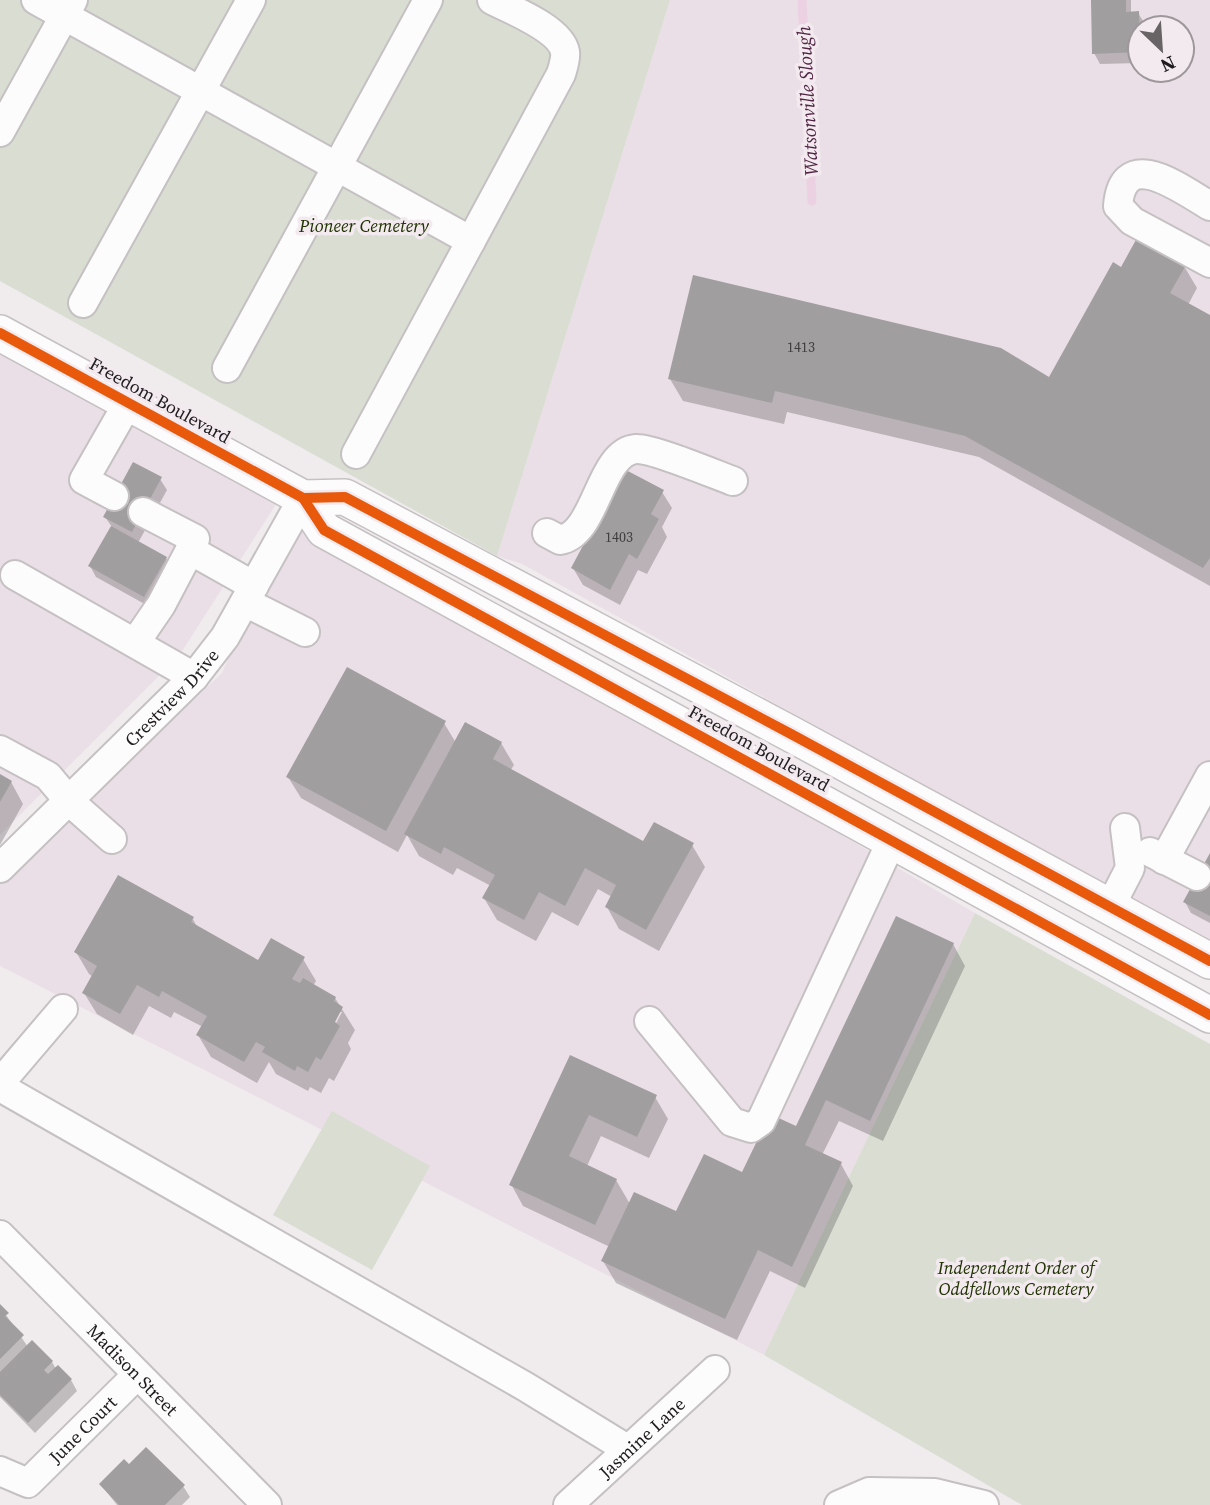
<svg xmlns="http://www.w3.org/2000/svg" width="1210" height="1505" font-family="'Source Serif 4',serif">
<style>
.built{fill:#eadfe6;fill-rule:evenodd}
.green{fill:#d9ddd2}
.shadow{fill:#0003;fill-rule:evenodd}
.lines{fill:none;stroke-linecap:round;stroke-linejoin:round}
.stream{stroke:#ecd1e2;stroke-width:9}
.building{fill:#a19ea0}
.minor-casing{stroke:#c5c1c3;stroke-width:32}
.major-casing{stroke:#c5c1c3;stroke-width:38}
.minor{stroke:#fdfcfc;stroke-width:28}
.major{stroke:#fdfcfc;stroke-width:35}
.cycleway-casing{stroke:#f2eaef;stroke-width:15}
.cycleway{stroke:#e8590c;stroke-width:10}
.labels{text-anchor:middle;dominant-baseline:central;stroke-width:7;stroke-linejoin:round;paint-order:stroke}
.number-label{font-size:14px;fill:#3f3c3e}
.park-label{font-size:18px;font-style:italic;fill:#203300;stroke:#f2eaef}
.street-label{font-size:18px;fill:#1e1b1d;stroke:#f2eaef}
.water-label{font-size:19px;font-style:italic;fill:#522544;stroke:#f2eaef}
</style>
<rect width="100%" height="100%" fill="#f0ecee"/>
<g class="built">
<path d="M670 0H1210V943L522 564 497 556ZM1140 28H1182V70H1140Z"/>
<path d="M0 353 280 498 179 656 0 835Z"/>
<path d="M291 514 975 913 764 1355 0 966V884L222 673Z"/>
</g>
<g class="green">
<path d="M0 0H670L497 556 0 281Z"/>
<path d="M975 913 1210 1044V1505H1022L764 1355Z"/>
<path d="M332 1111 430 1166 372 1270 273 1215Z"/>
</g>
<g class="shadow">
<path d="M1092 0H1131V13H1138L1145 24V28H1140V63L1100 64 1094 53Z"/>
<path d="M1184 266 1197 288 1188 305 1210 317V586L979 457 787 412 784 424 683 401 670 379 1050 380 1122 269Z"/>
<path d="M160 479 167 490 138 543 166 558 172 569 150 607 96 577 90 566 112 527 105 517Z"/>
<path d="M662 492 672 508 662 527 667 537 647 574 638 570 620 605 583 585 573 568Z"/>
<path d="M444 723 456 743H501L514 765 510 771 643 843 692 845 705 867 659 951 619 929 607 907 612 897 598 889 578 926 552 912 536 941 497 920 484 898 491 886 457 868 453 875 419 856 407 835 398 852 301 798 288 777Z"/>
<path d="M0 776 11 782 23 804 0 845Z"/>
<path d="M1210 856V923L1191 913 1185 902Z"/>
<path d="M193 919 198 929 259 962 303 959 316 981 313 986 335 998 355 1030 348 1043 351 1049 334 1081 329 1078 321 1093 310 1087 308 1091 276 1074 269 1062 257 1083 211 1057 198 1035 203 1027 174 1012 171 1018 149 1006 133 1035 97 1014 84 993 93 977 89 974 76 952ZM338 1012H342L332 1031Z"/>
<path d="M953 944 965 966 883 1141 839 1121 822 1155 841 1164 853 1186 805 1288 770 1271 737 1340 616 1283 603 1261 610 1247 523 1206 511 1184 571 1057 655 1097 668 1119 649 1158 601 1136 587 1166 616 1180 630 1204 677 1214 743 1175 797 1129Z"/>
<path d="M0 1306 28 1347 52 1362 56 1369 58 1367 71 1380 77 1391 35 1433 0 1397Z"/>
<path d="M129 1467 183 1486 190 1497 182 1505H117L101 1485Z"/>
</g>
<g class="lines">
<path class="stream" d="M802 0 812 201"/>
</g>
<g class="building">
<path d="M1091 0H1126V12L1139 11 1140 52 1092 54Z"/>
<path d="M1137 238 1186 265 1170 293 1210 315V558L1203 568 965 436 775 391 772 403 668 379 693 275 1001 348 1049 377 1113 262 1121 267Z"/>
<path d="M133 462 162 477 132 532 103 517Z"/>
<path d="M624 469 664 490 651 514 659 519 637 559 629 554 610 590 571 568Z"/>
<path d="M111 526 167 557 144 597 88 566Z"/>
<path d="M347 667 446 721 386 831 286 777Z"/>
<path d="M465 722 502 742 493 759 643 841 654 822 694 843 646 930 605 907 616 885 585 868 565 906 539 892 524 920 482 898 495 875 444 847 441 854 404 834Z"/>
<path d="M0 774 12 781 0 802Z"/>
<path d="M1210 853V916L1183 902Z"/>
<path d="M118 875 194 917 191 922 258 960 271 938 305 957 292 979 300 983 303 978 336 997 334 1001 343 1007 335 1022 340 1026 321 1060 316 1057 308 1072 297 1066 295 1071 262 1052 265 1047 256 1042 244 1062 196 1035 207 1016 162 991 159 997 137 985 120 1014 82 993 97 966 74 952Z"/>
<path d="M896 916 954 943 870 1121 826 1100 805 1145 842 1162 792 1267 758 1250 725 1319 601 1261 634 1192 676 1211 704 1154 742 1172 770 1114 796 1126Z"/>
<path d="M570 1055 657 1095 637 1137 589 1115 569 1156 617 1179 595 1225 509 1185Z"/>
<path d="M0 1304 9 1313 5 1316 24 1335 0 1359Z"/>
<path d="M32 1340 53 1361 44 1370 48 1374 58 1365 72 1379 28 1423 0 1395V1372Z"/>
<path d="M146 1447 185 1485 165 1505H119L99 1484 124 1459 129 1464Z"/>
</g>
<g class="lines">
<defs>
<g id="minor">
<path d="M36 0 471 241"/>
<path d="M0 132 73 0"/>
<path d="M1210 206C1181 189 1123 144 1118 206L1132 221 1210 263"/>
<path d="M83 303 251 0"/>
<path d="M227 368 428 0"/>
<path d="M356 454 561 74C563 67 566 59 565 52 561 29 512 10 492 0"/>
<path d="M114 496 84 480 128 403"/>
<path d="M143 512 195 539 190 550"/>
<path d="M547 533 560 540C597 534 599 452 636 449 652 448 714 474 733 481"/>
<path d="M15 575 194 677"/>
<path d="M245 602 305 632"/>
<path d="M135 643 161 605 190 550 254 586"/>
<path d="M0 750 48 776 69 801 112 839"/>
<path d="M1150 852 1197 876"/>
<path d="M1164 860 1210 776"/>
<path id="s1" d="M0 868 194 677 225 637 303 498"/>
<path d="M1110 907 1130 868 1125 828"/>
<path d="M649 1021 732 1122 751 1128 761 1121 892 840"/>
<path d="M0 1083 63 1009"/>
<path d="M0 1087 526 1387 627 1449"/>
<path id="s2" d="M0 1235 267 1505"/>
<path id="s3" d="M0 1471 28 1483 137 1375"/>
<path id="s4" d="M568 1505 715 1370"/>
<path d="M839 1505 869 1492 935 1493 984 1505"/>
</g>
<g id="major">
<path d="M0 333 303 498 324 530 1210 1015"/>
<path d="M303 498 345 497 791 734 1210 961"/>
</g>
</defs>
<use href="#minor" class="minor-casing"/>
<use href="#major" class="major-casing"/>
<use href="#minor" class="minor"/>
<use href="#major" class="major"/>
<defs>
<g id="cycleway">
<path d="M0 333 303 498 324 530 1210 1015"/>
<path d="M303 498 345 497 791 734 1210 961"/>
</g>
</defs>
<use href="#cycleway" class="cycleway-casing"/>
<use href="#cycleway" class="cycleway"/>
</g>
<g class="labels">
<g class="number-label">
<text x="801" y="347">1413</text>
<text x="619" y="537">1403</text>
</g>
<g class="park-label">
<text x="364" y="225">Pioneer Cemetery</text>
<text x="1016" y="1267">Independent Order of<tspan x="1016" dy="21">Oddfellows Cemetery</tspan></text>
</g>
<g class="street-label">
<text transform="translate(160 400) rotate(29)">Freedom Boulevard</text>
<text stroke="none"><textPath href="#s1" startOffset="242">Crestview Drive</textPath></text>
<text transform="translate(759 748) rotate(29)">Freedom Boulevard</text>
<text stroke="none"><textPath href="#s2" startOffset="189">Madison Street</textPath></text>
<text stroke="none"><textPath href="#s3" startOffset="107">June Court</textPath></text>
<text stroke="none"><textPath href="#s4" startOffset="100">Jasmine Lane</textPath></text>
</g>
<g class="water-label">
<text transform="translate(807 101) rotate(-93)">Watsonville Slough</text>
</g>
</g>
<g transform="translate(1161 49) rotate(155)"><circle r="33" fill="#f2eaef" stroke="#9d979b" stroke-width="2"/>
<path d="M0-5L12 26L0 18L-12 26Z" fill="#686466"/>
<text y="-10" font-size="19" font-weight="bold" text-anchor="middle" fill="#1e1b1d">N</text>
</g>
</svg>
